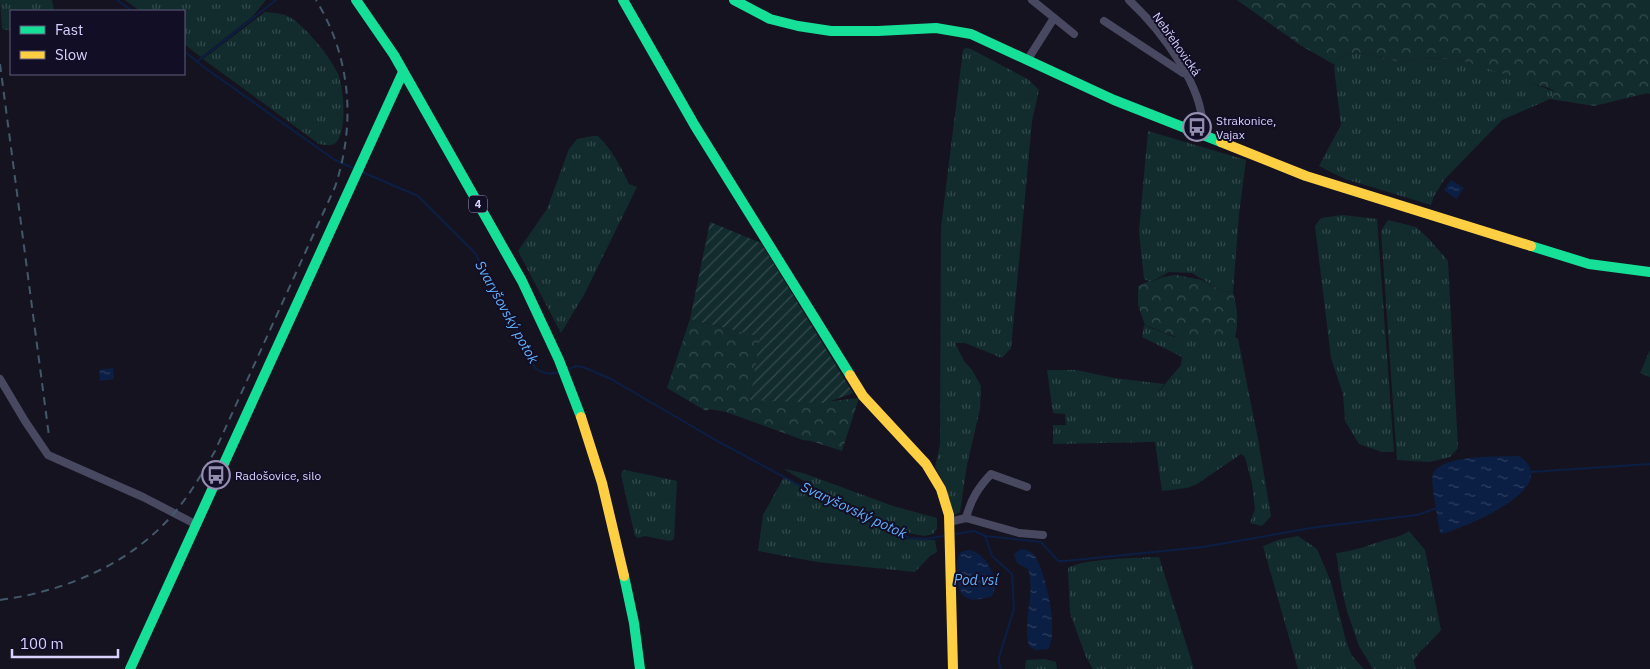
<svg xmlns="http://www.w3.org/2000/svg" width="1650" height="669" font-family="'IBM Plex Sans',sans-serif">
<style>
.grass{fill:url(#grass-tufts)}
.forest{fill:url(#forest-crowns)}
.garden{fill:url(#garden-furrows)}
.water{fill:url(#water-ripples)}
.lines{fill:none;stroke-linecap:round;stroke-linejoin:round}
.stream{stroke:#0b1f44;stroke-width:2}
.street{stroke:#494861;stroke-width:8}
.fast{stroke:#16e098;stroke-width:10}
.slow{stroke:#ffcf43;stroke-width:10}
.rail{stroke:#42586b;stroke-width:2;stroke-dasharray:8 6;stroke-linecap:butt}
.labels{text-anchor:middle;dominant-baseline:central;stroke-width:4;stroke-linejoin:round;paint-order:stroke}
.shield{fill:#120e25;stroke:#9d97be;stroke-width:1}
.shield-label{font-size:11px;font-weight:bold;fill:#d8d2ff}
.street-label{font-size:12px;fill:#d8d2ff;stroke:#120e25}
.poi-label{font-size:12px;fill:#d8d2ff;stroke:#120e25;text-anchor:start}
.water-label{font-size:14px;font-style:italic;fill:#60b3ff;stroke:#120e25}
</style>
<defs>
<pattern id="grass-tufts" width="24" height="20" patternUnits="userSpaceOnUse" patternTransform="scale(1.25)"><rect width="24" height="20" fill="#122c2d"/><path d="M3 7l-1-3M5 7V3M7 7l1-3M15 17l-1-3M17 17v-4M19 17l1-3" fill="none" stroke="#344a4c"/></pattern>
<pattern id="forest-crowns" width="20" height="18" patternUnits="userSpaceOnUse" patternTransform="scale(1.25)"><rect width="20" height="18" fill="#122c2d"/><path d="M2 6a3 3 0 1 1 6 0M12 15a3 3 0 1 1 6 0" fill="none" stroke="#344a4c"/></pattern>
<pattern id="garden-furrows" width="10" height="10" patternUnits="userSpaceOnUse" patternTransform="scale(1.25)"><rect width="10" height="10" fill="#122c2d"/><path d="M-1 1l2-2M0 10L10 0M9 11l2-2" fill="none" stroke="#344a4c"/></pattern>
<pattern id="water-ripples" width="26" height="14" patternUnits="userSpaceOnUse" patternTransform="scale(1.25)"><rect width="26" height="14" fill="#0b1f44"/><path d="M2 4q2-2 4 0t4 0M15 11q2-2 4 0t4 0" fill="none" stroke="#2e3f60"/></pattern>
</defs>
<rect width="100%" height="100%" fill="#161320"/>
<g class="grass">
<path d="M0 0H52L54 11H11V31L2 29Z"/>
<path d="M125 0H266L253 16 201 57 184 44V11H140Z"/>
<path d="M265 12C273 13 284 13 291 18 306 27 331 58 338 74 344 87 348 136 334 144 329 146 324 145 319 144L203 59Z"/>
<path d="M966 48 971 49 1029 80 1039 90 1032 121 1011 348 1002 358 965 343H955L964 361 972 370 981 386 980 409 967 465 960 512 953 516 945 485 935 467 940 445 941 227 963 50Z"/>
<path d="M1357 52 1400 62 1414 59 1446 58 1460 60 1516 77 1555 92 1550 99 1502 120 1444 180 1434 196 1431 205 1345 179 1319 166 1341 125 1334 67 1338 58Z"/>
<path d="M1148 131 1246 160 1239 214 1233 292 1222 291 1192 273 1169 272 1151 282 1144 279 1139 231Z"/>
<path d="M593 136H598C612 150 620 165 629 184L637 187 585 293 561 333 518 251 547 209 569 149 577 139Z"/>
<path d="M1342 215 1377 219 1394 452H1382L1359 444 1345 421 1343 394 1331 358 1315 226 1321 218Z"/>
<path d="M1388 220 1416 227 1429 239 1448 261 1458 448 1450 457 1429 462 1397 460 1381 231Z"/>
<path d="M1144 325 1174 337H1235L1238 339 1258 439 1271 516 1262 526 1250 523 1255 509 1252 483 1245 457 1241 454 1197 484 1187 488 1162 491 1155 442 1053 444V425H1066L1065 414 1053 413 1047 370H1076L1114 378 1164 384 1155 396 1181 365 1182 357 1142 337Z"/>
<path d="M784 469 803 473 893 506 937 518V528L933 534 924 536 893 530 837 501Z"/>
<path d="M625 470 677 481 674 539 670 541 645 536 638 538 635 536 621 475 622 471Z"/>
<path d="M784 477 891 534 905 539 935 540 937 552 930 556 915 572 817 562 758 551 763 515Z"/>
<path d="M1409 531 1425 550 1441 630C1437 636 1414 656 1414 661 1414 664 1416 666 1416 669H1373L1359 646 1347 611 1342 590 1336 553C1352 551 1364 547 1379 542 1389 538 1400 538 1409 531Z"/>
<path d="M1298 536 1317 549 1331 582 1346 641 1352 656 1364 669H1298L1263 546 1278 540Z"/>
<path d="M1159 557 1194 669H1093L1086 657 1070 613 1068 568C1085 558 1138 558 1159 557Z"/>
<path d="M1045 659 1056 662 1057 669H1025L1026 660Z"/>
</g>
<g class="forest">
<path d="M1237 0H1650V94L1648 93 1594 106 1550 99 1555 92 1551 89 1460 60 1446 58 1414 59 1400 62 1357 52 1338 58 1335 65 1300 45Z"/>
<path d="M1176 275 1202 280 1222 291 1233 292C1237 308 1239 321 1235 337H1176L1145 325 1138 305V286L1149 281 1151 282 1163 277Z"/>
<path d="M690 319 761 337 750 399 823 402 859 398 842 451 811 441 803 440 726 412 709 409 706 411 667 388Z"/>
<path d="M1650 350V377L1640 373Z"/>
</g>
<path class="garden" d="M710 222 761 243 853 393 825 403 750 400 760 337 690 319Z"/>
<g class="water">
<path d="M1451 180 1464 188 1456 199 1444 190Z"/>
<path d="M113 368 114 379 100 381 99 370Z"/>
<path d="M1519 456C1566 487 1464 528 1441 534L1439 528C1438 518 1430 480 1433 474 1441 454 1500 457 1519 456Z"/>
<path d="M1021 549C1026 550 1031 551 1034 555 1046 570 1059 634 1048 649L1035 650 1029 646C1022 618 1036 595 1028 569L1017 563 1014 554Z"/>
<path d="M969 550C986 553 1002 581 992 596 969 604 958 599 957 575 957 566 956 559 961 552Z"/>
</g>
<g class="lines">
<g class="stream">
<path d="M117 0 132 11"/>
<path d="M184 51 205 68 335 160 355 169"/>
<path d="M198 61 276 0"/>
<path d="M362 172 418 196 475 253 510 315 535 368C542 373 551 375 559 372"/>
<path d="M569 369 576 366 583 367 611 379 719 442 836 505 909 538 926 539 943 536"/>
<path d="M1530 472 1650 464"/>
<path d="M956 534 974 531 985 536 992 556 1012 574 1014 609 999 657V663L1001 669"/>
<path d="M985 536 1041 542 1058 561H1065L1203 547 1317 527 1417 515 1437 508"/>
</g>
<g class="street">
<path d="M1032 0 1074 34"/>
<path d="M1129 0C1160 29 1208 90 1202 135"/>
<path d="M1104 21 1183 73"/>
<path d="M1028 59 1054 18"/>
<path d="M0 379 25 421 48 455 143 497 197 525"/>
<path d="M966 518C971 499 978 488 991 474L1027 487"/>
<path d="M949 522 966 518 1019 533 1043 535"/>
</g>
<g class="fast">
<path d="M356 0 394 55 522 281 559 360 581 417"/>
<path d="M623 0 695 126 850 375"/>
<path d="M734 0 770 19 798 26 831 31H878L936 28 971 34 1114 100 1221 142"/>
<path d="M1531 246 1589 264 1650 272"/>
<path d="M624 576 634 623 640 669"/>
<path d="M130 669 403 72"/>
</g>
<g class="slow">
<path d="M1221 142 1306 176 1531 246"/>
<path d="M850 375 863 396 926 464 941 489 949 515 953 669"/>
<path d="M581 417 602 483 624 576"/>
</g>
<g class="rail">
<path d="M0 64 49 436"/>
<path d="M0 600C66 591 131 564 175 512 191 493 203 472 215 451L335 187C356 124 351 57 316 0"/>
</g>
</g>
<defs>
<symbol id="bus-ring" viewBox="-11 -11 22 22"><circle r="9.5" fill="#120e25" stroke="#948fb1" stroke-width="1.5"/><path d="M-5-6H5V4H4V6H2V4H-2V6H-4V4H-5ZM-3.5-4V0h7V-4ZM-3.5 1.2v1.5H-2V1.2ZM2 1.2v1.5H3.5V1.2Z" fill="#948fb1"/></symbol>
</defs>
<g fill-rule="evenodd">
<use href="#bus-ring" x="1181" y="111" width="32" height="32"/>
<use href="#bus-ring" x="200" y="459" width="32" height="32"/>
</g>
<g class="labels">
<rect class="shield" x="469" y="195.5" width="18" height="17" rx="4"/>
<g class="shield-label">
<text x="478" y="204">4</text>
</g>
<g class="street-label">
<text transform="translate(1177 44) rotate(55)">Nebřehovická</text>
</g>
<g class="poi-label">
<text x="1216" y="120">Strakonice,<tspan x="1216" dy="14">Vajax</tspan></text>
<text x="235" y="475">Radošovice, silo</text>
</g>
<g class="water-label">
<text transform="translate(507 312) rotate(61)">Svaryšovský potok</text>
<text transform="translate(854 510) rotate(25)">Svaryšovský potok</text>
<text x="976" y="580">Pod vsí</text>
</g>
</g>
<rect x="10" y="10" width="175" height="65" fill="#120e25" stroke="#615c7c"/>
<rect x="20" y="26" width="25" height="8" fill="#16e098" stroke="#615c7c"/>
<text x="55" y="35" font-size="15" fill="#d8d2ff">Fast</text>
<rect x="20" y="51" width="25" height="8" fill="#ffcf43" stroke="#615c7c"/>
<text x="55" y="60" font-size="15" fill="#d8d2ff">Slow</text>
<path d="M12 649v8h106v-8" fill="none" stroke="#d8d2ff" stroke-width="2.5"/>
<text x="20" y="649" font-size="15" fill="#d8d2ff" stroke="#120e25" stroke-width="4" paint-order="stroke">100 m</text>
</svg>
